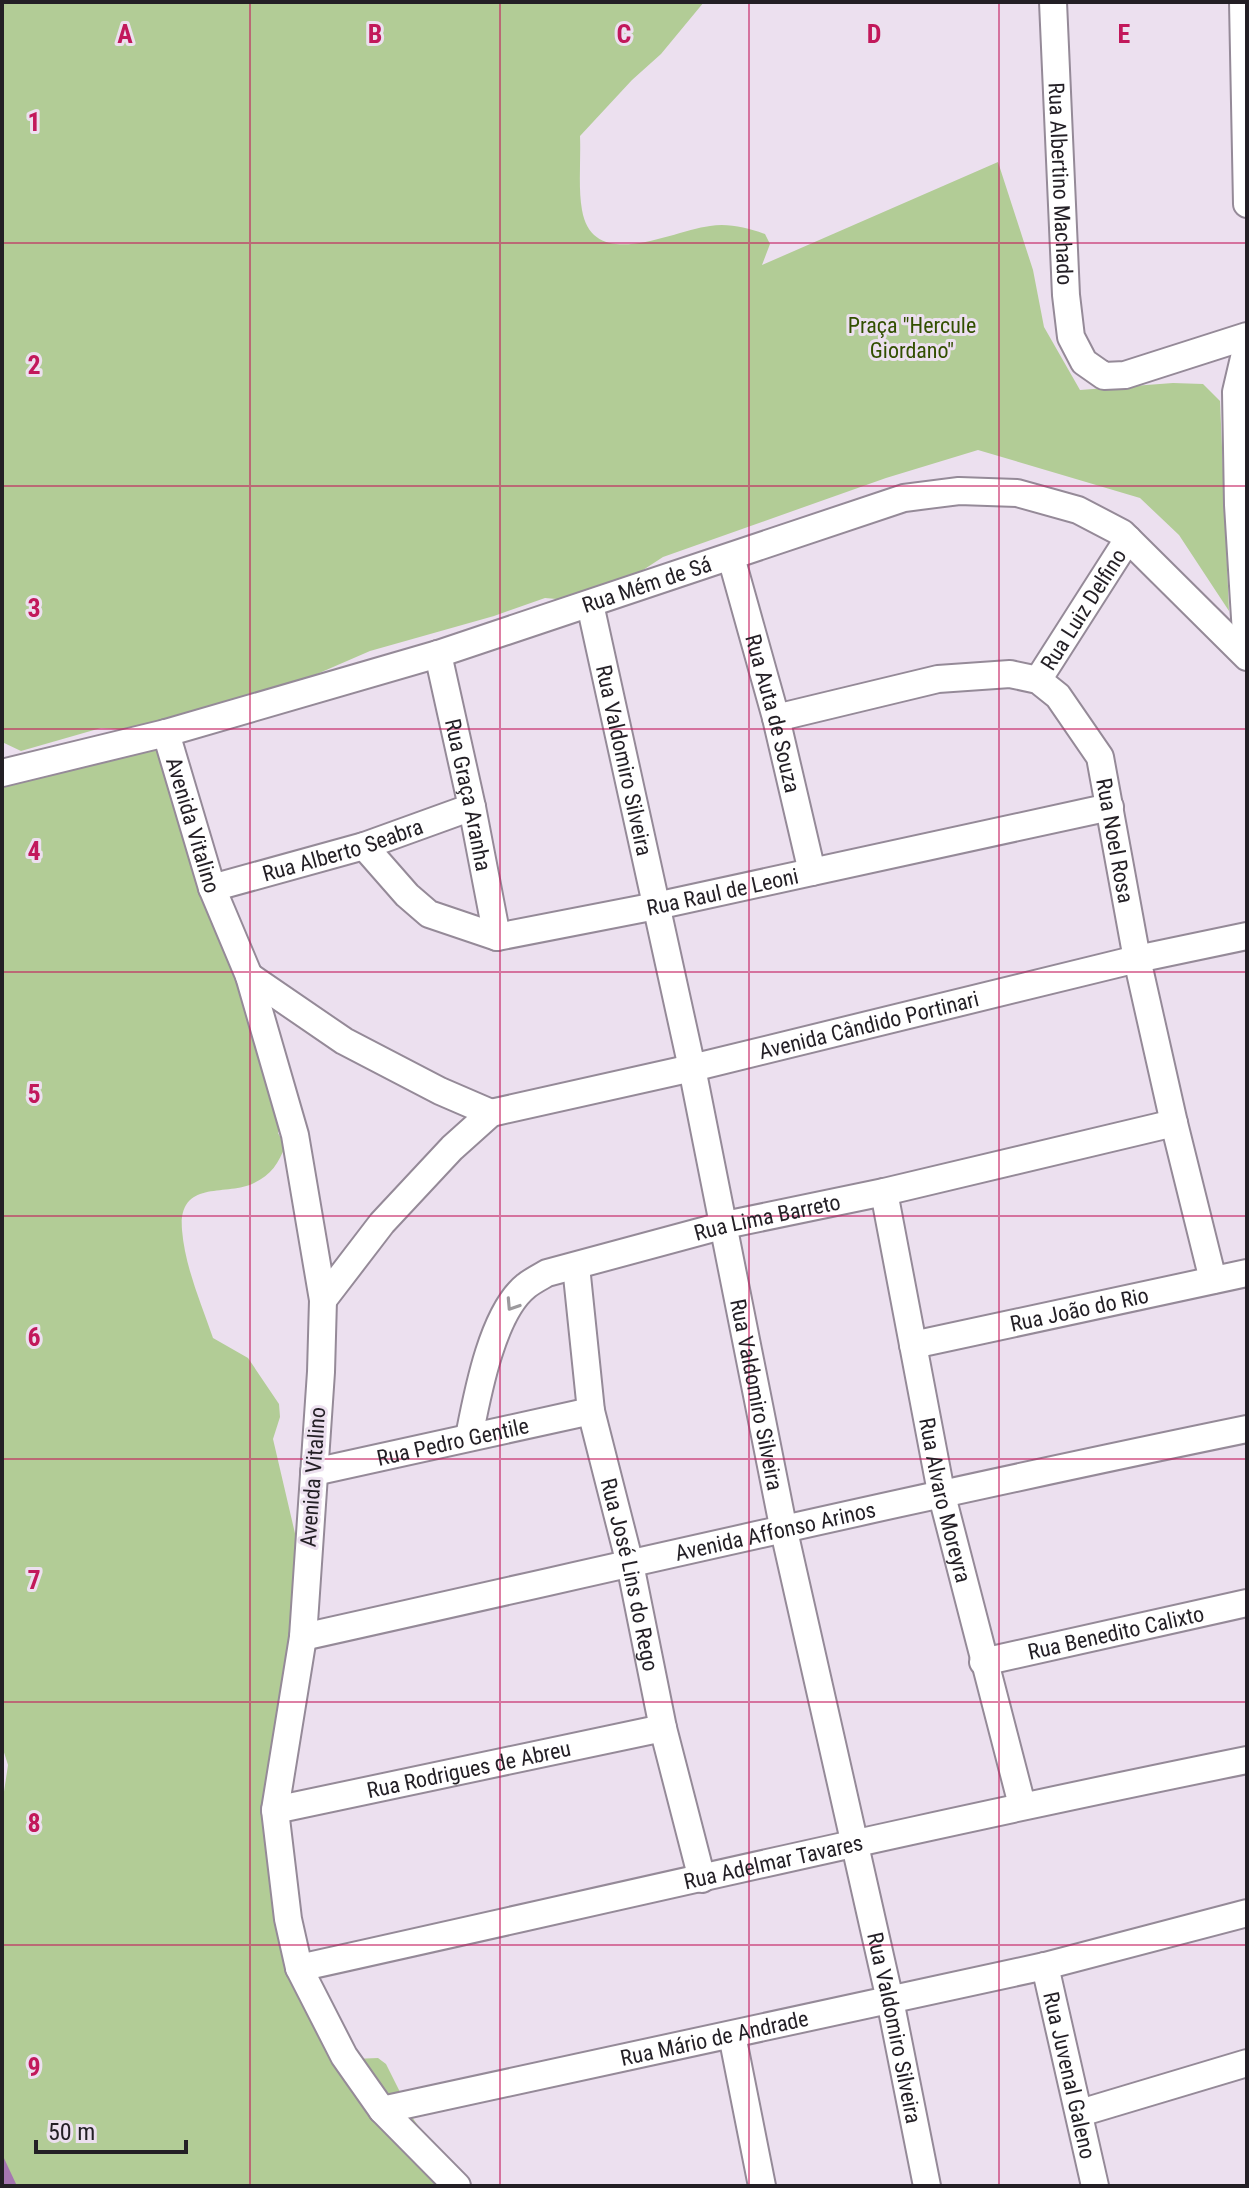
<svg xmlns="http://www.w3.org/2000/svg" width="1249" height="2188" font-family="'Roboto Condensed',sans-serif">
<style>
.green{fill:#b2cc96}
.water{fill:#a576b1}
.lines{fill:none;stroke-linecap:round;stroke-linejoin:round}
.minor-casing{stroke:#958a98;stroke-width:30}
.minor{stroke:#fff;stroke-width:26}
.oneway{stroke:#9c9a9d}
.grid{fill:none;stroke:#c2185b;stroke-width:2;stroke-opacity:0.55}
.labels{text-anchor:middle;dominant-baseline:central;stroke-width:6;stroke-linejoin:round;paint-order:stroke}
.street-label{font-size:22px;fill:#231f25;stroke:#ece0ef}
.park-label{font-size:22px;fill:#324f00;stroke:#ece0ef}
.grid-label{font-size:26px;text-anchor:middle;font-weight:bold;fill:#c2185b;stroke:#ece0ef;stroke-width:6;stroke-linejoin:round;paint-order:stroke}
</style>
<rect width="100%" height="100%" fill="#ece0ef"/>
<path class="green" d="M2 2H704L661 54 632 80 580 136C581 160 578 187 582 210 593 273 671 231 710 226 729 223 747 228 765 234L770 244 762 265 998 162 1033 270 1044 327 1080 390 1173 383 1203 384 1220 401 1229 611 1179 535 1140 498 978 450 886 478 663 557 623 583 568 600 545 598 494 616 370 651 257 700 173 726 287 1116 278 1133 285 1146C279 1163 271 1175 254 1183 227 1197 178 1178 182 1230 185 1267 201 1303 213 1338L248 1358 279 1404 280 1417 273 1439 304 1572 275 1762 272 1898 285 1940 353 2059 378 2058 386 2064 414 2120 462 2186H2V1805L8 1765 2 1746V779L131 730 101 728 21 751 2 742Z"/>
<path class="water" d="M2 2154 17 2186H2Z"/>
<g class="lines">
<defs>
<g id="minor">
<path id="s1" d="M1053 2 1066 295 1071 337 1084 362 1104 376 1125 375 1247 336"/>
<path d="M1243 2 1247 204"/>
<path d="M1247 345 1236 392 1238 505 1247 650"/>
<path id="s2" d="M731 557 776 718 812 872"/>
<path id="s3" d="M590 604 692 1068 784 1531 890 2000 927 2186"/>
<path id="s4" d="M438 654 472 807 497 937"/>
<path id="s5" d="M1038 680 1128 539"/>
<path id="s6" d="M776 718 938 679 1010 674 1038 680 1058 696 1100 757 1137 959 1174 1123 1213 1280"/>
<path id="s7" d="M166 733 212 888 249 976 295 1135 323 1300 321 1372 303 1637 275 1810 288 1919 299 1968 344 2056 382 2110 457 2186"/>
<path id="s8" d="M2 773 166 733 438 654 904 498 959 491 1017 493 1078 510 1122 533 1247 657"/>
<path id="s9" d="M364 846 407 895 429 914 497 937 656 906 1110 807"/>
<path id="s10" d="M212 888 364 846 472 807"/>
<path d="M249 976 344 1041 440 1091 491 1113"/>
<path id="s11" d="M884 1192 941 1492 1022 1805"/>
<path id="s12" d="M576 1266 591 1411 630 1564 663 1728 702 1879"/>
<path id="s13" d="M323 1300 382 1223 452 1148 491 1113 692 1068 1137 959 1247 936"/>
<path id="s14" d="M913 1345 1247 1273"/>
<path id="s15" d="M469 1437C477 1396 492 1313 526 1286 532 1281 540 1277 547 1273L725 1225 884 1192 1174 1123"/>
<path id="s16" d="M314 1472 591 1411"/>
<path id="s17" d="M303 1637C617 1567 931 1494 1247 1429"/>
<path id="s18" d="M983 1662 1247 1603"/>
<path id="s19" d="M275 1810 663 1728"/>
<path id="s20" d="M1045 1966 1095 2186"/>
<path id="s21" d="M299 1968C615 1898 930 1824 1247 1760"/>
<path d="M732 2035 762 2186"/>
<path id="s22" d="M382 2110 1045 1966 1247 1913"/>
<path d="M1080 2113 1247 2063"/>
</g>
</defs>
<use href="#minor" class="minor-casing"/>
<use href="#minor" class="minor"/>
</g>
<defs><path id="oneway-chevron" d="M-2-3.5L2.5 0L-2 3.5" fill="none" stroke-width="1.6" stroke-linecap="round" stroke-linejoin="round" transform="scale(2)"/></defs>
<use class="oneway" href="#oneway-chevron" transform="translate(512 1305) rotate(123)"/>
<path class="grid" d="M250 2V2186M500 2V2186M749 2V2186M999 2V2186M2 243H1247M2 486H1247M2 729H1247M2 972H1247M2 1216H1247M2 1459H1247M2 1702H1247M2 1945H1247"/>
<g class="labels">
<g class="street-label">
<text stroke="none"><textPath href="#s1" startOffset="182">Rua Albertino Machado</textPath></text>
<text stroke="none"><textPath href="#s8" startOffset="672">Rua Mém de Sá</textPath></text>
<text stroke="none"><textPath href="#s5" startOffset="84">Rua Luiz Delfino</textPath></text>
<text stroke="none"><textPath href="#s2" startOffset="162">Rua Auta de Souza</textPath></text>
<text stroke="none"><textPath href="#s3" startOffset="160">Rua Valdomiro Silveira</textPath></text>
<text stroke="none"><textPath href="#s4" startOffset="144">Rua Graça Aranha</textPath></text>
<text stroke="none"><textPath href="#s7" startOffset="96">Avenida Vitalino</textPath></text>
<text stroke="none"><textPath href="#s6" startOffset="452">Rua Noel Rosa</textPath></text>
<text stroke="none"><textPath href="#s10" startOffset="136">Rua Alberto Seabra</textPath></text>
<text stroke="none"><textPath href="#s9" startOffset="396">Rua Raul de Leoni</textPath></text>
<text stroke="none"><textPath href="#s13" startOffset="640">Avenida Cândido Portinari</textPath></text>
<text stroke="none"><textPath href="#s15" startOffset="416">Rua Lima Barreto</textPath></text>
<text stroke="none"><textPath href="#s14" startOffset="170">Rua João do Rio</textPath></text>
<text stroke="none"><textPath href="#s3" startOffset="808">Rua Valdomiro Silveira</textPath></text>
<text stroke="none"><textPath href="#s16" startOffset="142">Rua Pedro Gentile</textPath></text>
<text transform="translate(313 1477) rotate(-86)">Avenida Vitalino</text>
<text stroke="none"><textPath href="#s11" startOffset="314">Rua Alvaro Moreyra</textPath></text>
<text stroke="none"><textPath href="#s17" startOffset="484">Avenida Affonso Arinos</textPath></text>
<text stroke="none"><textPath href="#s12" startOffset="314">Rua José Lins do Rego</textPath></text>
<text stroke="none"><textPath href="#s18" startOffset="136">Rua Benedito Calixto</textPath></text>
<text stroke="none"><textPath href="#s19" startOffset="198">Rua Rodrigues de Abreu</textPath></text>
<text stroke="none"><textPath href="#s21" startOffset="486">Rua Adelmar Tavares</textPath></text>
<text stroke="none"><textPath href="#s3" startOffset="1456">Rua Valdomiro Silveira</textPath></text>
<text stroke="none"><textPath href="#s22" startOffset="340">Rua Mário de Andrade</textPath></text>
<text stroke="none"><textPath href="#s20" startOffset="112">Rua Juvenal Galeno</textPath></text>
</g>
<g class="park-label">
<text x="912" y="325">Praça "Hercule<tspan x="912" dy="25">Giordano"</tspan></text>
</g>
</g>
<g class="grid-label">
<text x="125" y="43">A</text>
<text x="375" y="43">B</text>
<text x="624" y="43">C</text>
<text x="874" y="43">D</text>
<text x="1124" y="43">E</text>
<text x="34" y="131">1</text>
<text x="34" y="374">2</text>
<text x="34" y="617">3</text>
<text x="34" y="860">4</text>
<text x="34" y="1103">5</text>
<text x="34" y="1346">6</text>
<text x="34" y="1589">7</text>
<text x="34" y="1832">8</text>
<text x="34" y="2076">9</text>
</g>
<rect width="1249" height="2188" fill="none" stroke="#231f25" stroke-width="8"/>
<path d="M36 2140v12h150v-12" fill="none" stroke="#231f25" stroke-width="4"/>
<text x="48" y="2140" font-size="24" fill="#231f25" stroke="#ece0ef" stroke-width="6" paint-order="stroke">50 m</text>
</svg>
